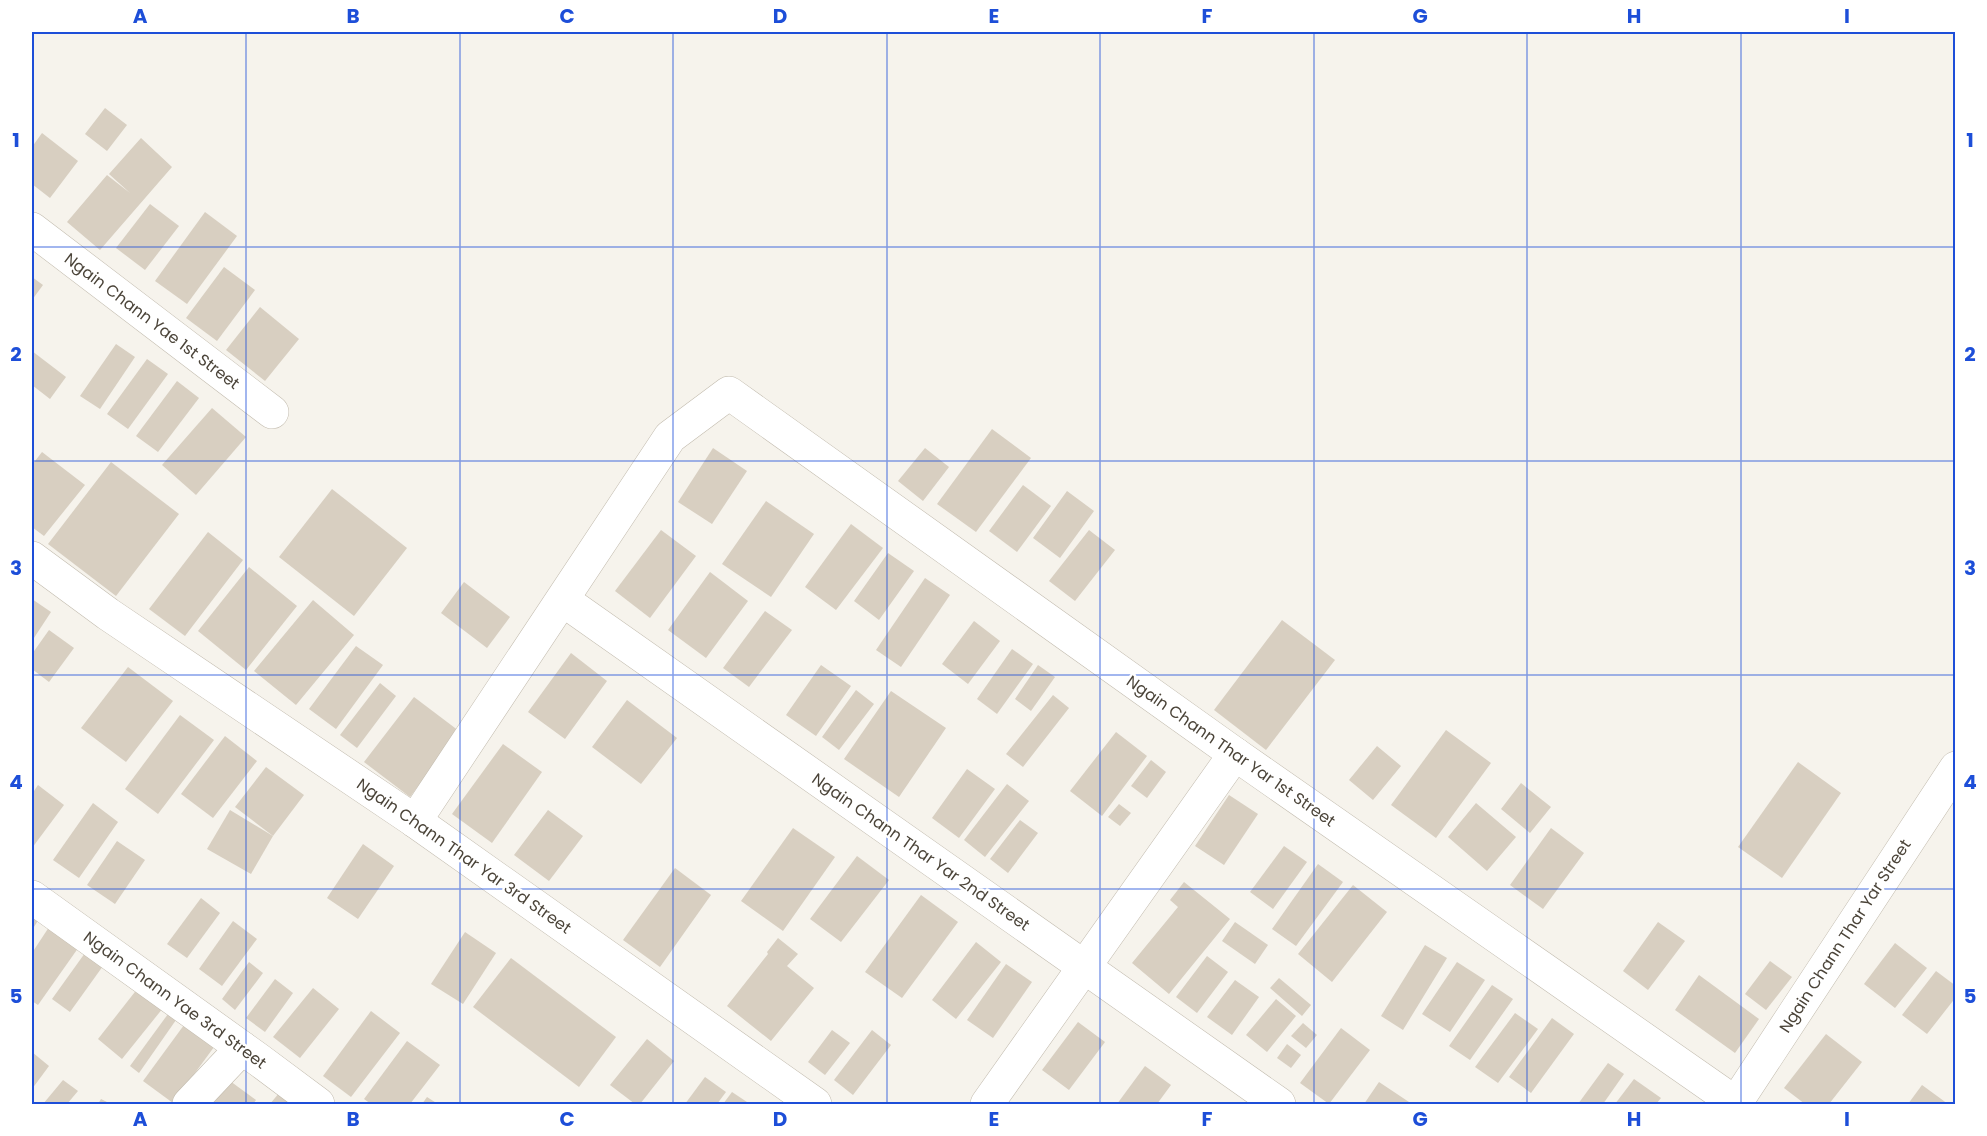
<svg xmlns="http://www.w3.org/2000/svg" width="1987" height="1136" font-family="Poppins,sans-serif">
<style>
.building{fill:#d8cfc1}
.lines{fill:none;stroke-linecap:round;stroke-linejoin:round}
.street-casing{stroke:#c2bbae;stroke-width:34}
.street{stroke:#fff;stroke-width:33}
.grid{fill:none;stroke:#1d4ed8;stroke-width:1.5;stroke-opacity:0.55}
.labels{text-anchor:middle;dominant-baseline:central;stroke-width:5;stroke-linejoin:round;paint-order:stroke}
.street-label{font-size:16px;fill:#4b4439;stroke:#fff}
.neatline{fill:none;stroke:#1d4ed8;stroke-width:2}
.grid-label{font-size:20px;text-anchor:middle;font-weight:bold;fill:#1d4ed8}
</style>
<rect width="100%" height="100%" fill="#f6f3ec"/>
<g class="building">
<path d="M105 108 127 125 107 151 85 134Z"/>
<path d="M42 133 78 161 50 198 32 184V147Z"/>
<path d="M141 138 172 167 100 250 67 222 107 175 130 193 109 174Z"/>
<path d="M150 204 179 226 145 270 116 248Z"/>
<path d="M205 212 237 236 187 304 155 281Z"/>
<path d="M224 267 255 290 217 341 186 318Z"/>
<path d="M32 277 43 285 32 300Z"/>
<path d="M260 307 299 339 265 381 226 350Z"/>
<path d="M116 344 135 357 100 409 80 396Z"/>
<path d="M32 351 66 377 50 399 32 385Z"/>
<path d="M147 359 168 374 128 429 107 414Z"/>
<path d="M177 381 199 398 158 452 136 436Z"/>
<path d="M212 408 246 437 196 495 162 465Z"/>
<path d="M992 429 1031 458 976 532 937 504Z"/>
<path d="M713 448 747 471 712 524 678 502Z"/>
<path d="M925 448 949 467 923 501 898 481Z"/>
<path d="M42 452 85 485 44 536 32 527V465Z"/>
<path d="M111 462 179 514 116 596 48 544Z"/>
<path d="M1023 485 1051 506 1017 552 989 531Z"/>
<path d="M332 489 407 548 354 616 279 557Z"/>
<path d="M1067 491 1094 511 1060 558 1033 538Z"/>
<path d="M766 501 814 534 771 597 722 564Z"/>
<path d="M851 524 883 548 836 610 805 587Z"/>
<path d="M661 530 696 556 650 618 615 591Z"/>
<path d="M1089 530 1115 550 1075 601 1049 581Z"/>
<path d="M208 532 243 560 185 636 149 609Z"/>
<path d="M888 553 914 571 879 620 854 601Z"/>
<path d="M249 567 297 606 246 670 198 631Z"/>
<path d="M710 572 748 601 706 658 668 630Z"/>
<path d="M925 578 950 595 901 667 876 650Z"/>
<path d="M464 582 510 617 487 648 441 613Z"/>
<path d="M32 599 51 612 32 641Z"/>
<path d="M313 600 354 635 296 705 254 671Z"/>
<path d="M765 611 792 630 749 687 723 668Z"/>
<path d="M1282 620 1335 660 1266 750 1214 710Z"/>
<path d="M974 621 1000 641 968 684 942 664Z"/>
<path d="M49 630 74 648 49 682 32 669V654Z"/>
<path d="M356 646 383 665 336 729 309 709Z"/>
<path d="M1012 649 1033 664 997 714 977 699Z"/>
<path d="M571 653 607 681 565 739 528 712Z"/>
<path d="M821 665 851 686 816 736 786 715Z"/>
<path d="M1038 665 1055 677 1031 711 1015 699Z"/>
<path d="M128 667 173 701 126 762 81 728Z"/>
<path d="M380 683 396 696 357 748 340 735Z"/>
<path d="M856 690 874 704 839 750 822 737Z"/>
<path d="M891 691 946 728 899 797 844 759Z"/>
<path d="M1053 695 1069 708 1023 767 1006 754Z"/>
<path d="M414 697 459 731 410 797 364 762Z"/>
<path d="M627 700 677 738 641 784 592 747Z"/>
<path d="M180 715 214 740 158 814 125 789Z"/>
<path d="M1446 730 1491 763 1436 838 1391 805Z"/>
<path d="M1116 732 1147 756 1102 816 1070 791Z"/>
<path d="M225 736 257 761 213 818 181 794Z"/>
<path d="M503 744 542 772 492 843 452 814Z"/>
<path d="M1377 746 1401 766 1373 800 1349 780Z"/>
<path d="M1151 760 1166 772 1147 798 1131 786Z"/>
<path d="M1798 762 1841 793 1782 878 1738 847Z"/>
<path d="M266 767 304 795 273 836 235 807Z"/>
<path d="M967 769 995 789 959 838 932 818Z"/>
<path d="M1521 783 1551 807 1530 833 1501 809Z"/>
<path d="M1007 784 1029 801 985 857 964 840Z"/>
<path d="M38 785 64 805 32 848V794Z"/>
<path d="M1229 795 1258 814 1224 865 1195 846Z"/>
<path d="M93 803 118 822 79 878 53 860Z"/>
<path d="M1476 803 1516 837 1487 871 1448 837Z"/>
<path d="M1119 804 1131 813 1120 826 1108 817Z"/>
<path d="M230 810 273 836 251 874 207 849Z"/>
<path d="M548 810 583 836 549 881 514 855Z"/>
<path d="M1020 820 1038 833 1008 873 990 859Z"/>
<path d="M793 828 835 857 783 931 741 901Z"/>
<path d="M1551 828 1584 853 1543 909 1510 885Z"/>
<path d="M117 841 145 860 115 904 87 885Z"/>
<path d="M363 844 394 866 358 919 327 898Z"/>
<path d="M1284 846 1307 862 1273 909 1250 892Z"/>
<path d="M857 856 889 880 841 942 810 919Z"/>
<path d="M1318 864 1343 882 1296 946 1272 929Z"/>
<path d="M675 868 711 895 660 967 623 940Z"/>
<path d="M1184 882 1230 919 1169 994 1132 963 1178 907 1170 900Z"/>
<path d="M1353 885 1387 912 1332 982 1298 954Z"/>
<path d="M921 895 958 922 902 998 865 972Z"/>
<path d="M201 898 220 913 187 958 167 944Z"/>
<path d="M32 910 41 916 32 930Z"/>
<path d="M233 921 257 939 222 986 199 969Z"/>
<path d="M1235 922 1268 945 1255 964 1222 941Z"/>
<path d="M1658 922 1685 941 1648 990 1623 971Z"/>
<path d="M51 924 81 944 38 1005 32 1001V953Z"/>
<path d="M465 932 496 953 463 1004 431 984Z"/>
<path d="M778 938 798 954 787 966 814 988 771 1041 727 1006 768 954 767 952Z"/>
<path d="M976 942 1001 962 956 1019 932 1000Z"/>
<path d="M1895 943 1927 968 1895 1008 1864 984Z"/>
<path d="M1425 945 1447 958 1403 1030 1381 1016Z"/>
<path d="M90 946 108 959 70 1012 52 999Z"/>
<path d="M1207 956 1228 972 1197 1013 1176 997Z"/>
<path d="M511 958 616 1037 579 1087 473 1007Z"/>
<path d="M1770 961 1792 977 1766 1010 1745 994Z"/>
<path d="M249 962 263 973 235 1010 222 999Z"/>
<path d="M1457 962 1485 980 1450 1032 1422 1014Z"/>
<path d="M1006 964 1032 982 993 1038 967 1020Z"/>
<path d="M1936 971 1956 986V997L1927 1034 1902 1015Z"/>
<path d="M1699 975 1759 1019 1735 1053 1675 1010Z"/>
<path d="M1279 978 1311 1005 1302 1016 1270 988Z"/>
<path d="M275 979 293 993 265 1032 246 1018Z"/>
<path d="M1235 980 1259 997 1232 1035 1207 1017Z"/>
<path d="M1492 985 1513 999 1470 1060 1449 1046Z"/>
<path d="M138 988 163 1008 122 1059 98 1039Z"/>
<path d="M313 988 339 1009 300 1058 273 1037Z"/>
<path d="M1276 999 1296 1016 1267 1052 1246 1035Z"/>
<path d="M371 1011 400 1033 351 1097 323 1076Z"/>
<path d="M1515 1013 1538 1029 1498 1083 1475 1067Z"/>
<path d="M168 1014 176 1020 139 1073 130 1066Z"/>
<path d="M1552 1018 1574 1034 1531 1093 1509 1077Z"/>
<path d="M1078 1022 1105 1042 1069 1090 1042 1070Z"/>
<path d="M1303 1023 1317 1035 1306 1048 1291 1036Z"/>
<path d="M184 1025 214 1047 173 1103 143 1081Z"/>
<path d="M1341 1028 1370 1050 1329 1104 1300 1083Z"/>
<path d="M832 1030 850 1043 825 1075 808 1062Z"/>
<path d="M872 1030 891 1045 853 1095 834 1080Z"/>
<path d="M1826 1034 1862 1062 1829 1104H1805L1784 1088Z"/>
<path d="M647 1039 674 1061 640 1104H635L610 1085Z"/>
<path d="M407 1041 440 1065 410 1104H371L364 1099Z"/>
<path d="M1287 1044 1301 1055 1291 1068 1277 1058Z"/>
<path d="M32 1052 49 1066 32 1089Z"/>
<path d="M1608 1063 1624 1074 1603 1104H1578Z"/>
<path d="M1145 1066 1171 1085 1157 1104H1117Z"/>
<path d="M705 1077 726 1092 717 1104H685Z"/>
<path d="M1634 1079 1661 1098 1656 1104H1615Z"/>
<path d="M63 1080 78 1091 67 1104H43Z"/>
<path d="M230 1081 256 1100 253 1104H213Z"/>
<path d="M1379 1082 1412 1104H1364Z"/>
<path d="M1922 1085 1948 1104H1908Z"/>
<path d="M732 1092 750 1104H723Z"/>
<path d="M279 1093 294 1104H270Z"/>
<path d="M427 1097 438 1104H422Z"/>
<path d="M101 1099 111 1104H98Z"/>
</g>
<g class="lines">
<defs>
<g id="street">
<path d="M32 229 272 412"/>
<path d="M32 558 108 614 415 821 815 1104"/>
<path d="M563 600 1279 1104"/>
<path d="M415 821 670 437 729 393 1235 754 1737 1104"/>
<path d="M32 897 259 1060 318 1104"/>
<path d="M189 1104 242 1048"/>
<path d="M987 1104 1235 754"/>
<path d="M1735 1104 1956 768"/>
</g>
</defs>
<use href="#street" class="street-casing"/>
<use href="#street" class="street"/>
</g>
<path class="grid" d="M246 32V1104M460 32V1104M673 32V1104M887 32V1104M1100 32V1104M1314 32V1104M1527 32V1104M1741 32V1104M32 247H1956M32 461H1956M32 675H1956M32 889H1956"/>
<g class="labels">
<g class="street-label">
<text transform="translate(152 321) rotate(37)">Ngain Chann Yae 1st Street</text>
<text transform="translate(1231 751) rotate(35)">Ngain Chann Thar Yar 1st Street</text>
<text transform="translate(921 852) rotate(35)">Ngain Chann Thar Yar 2nd Street</text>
<text transform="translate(464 856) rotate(35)">Ngain Chann Thar Yar 3rd Street</text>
<text transform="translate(1845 936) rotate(-57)">Ngain Chann Thar Yar Street</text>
<text transform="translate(175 1000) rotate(36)">Ngain Chann Yae 3rd Street</text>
</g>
</g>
<rect width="1987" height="1136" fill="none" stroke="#ffffff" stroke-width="66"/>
<rect x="33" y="33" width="1921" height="1070" class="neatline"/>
<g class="grid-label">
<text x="140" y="23">A</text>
<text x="353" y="23">B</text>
<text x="567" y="23">C</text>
<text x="780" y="23">D</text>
<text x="994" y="23">E</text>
<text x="1207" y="23">F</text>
<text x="1420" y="23">G</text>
<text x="1634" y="23">H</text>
<text x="1847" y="23">I</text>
<text x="16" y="147">1</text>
<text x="1970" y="147">1</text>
<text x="16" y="361">2</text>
<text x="1970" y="361">2</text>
<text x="16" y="575">3</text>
<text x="1970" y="575">3</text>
<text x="16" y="789">4</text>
<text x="1970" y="789">4</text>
<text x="16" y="1003">5</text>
<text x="1970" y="1003">5</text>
<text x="140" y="1126">A</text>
<text x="353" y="1126">B</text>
<text x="567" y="1126">C</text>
<text x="780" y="1126">D</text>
<text x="994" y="1126">E</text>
<text x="1207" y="1126">F</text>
<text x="1420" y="1126">G</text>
<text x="1634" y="1126">H</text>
<text x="1847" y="1126">I</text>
</g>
</svg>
